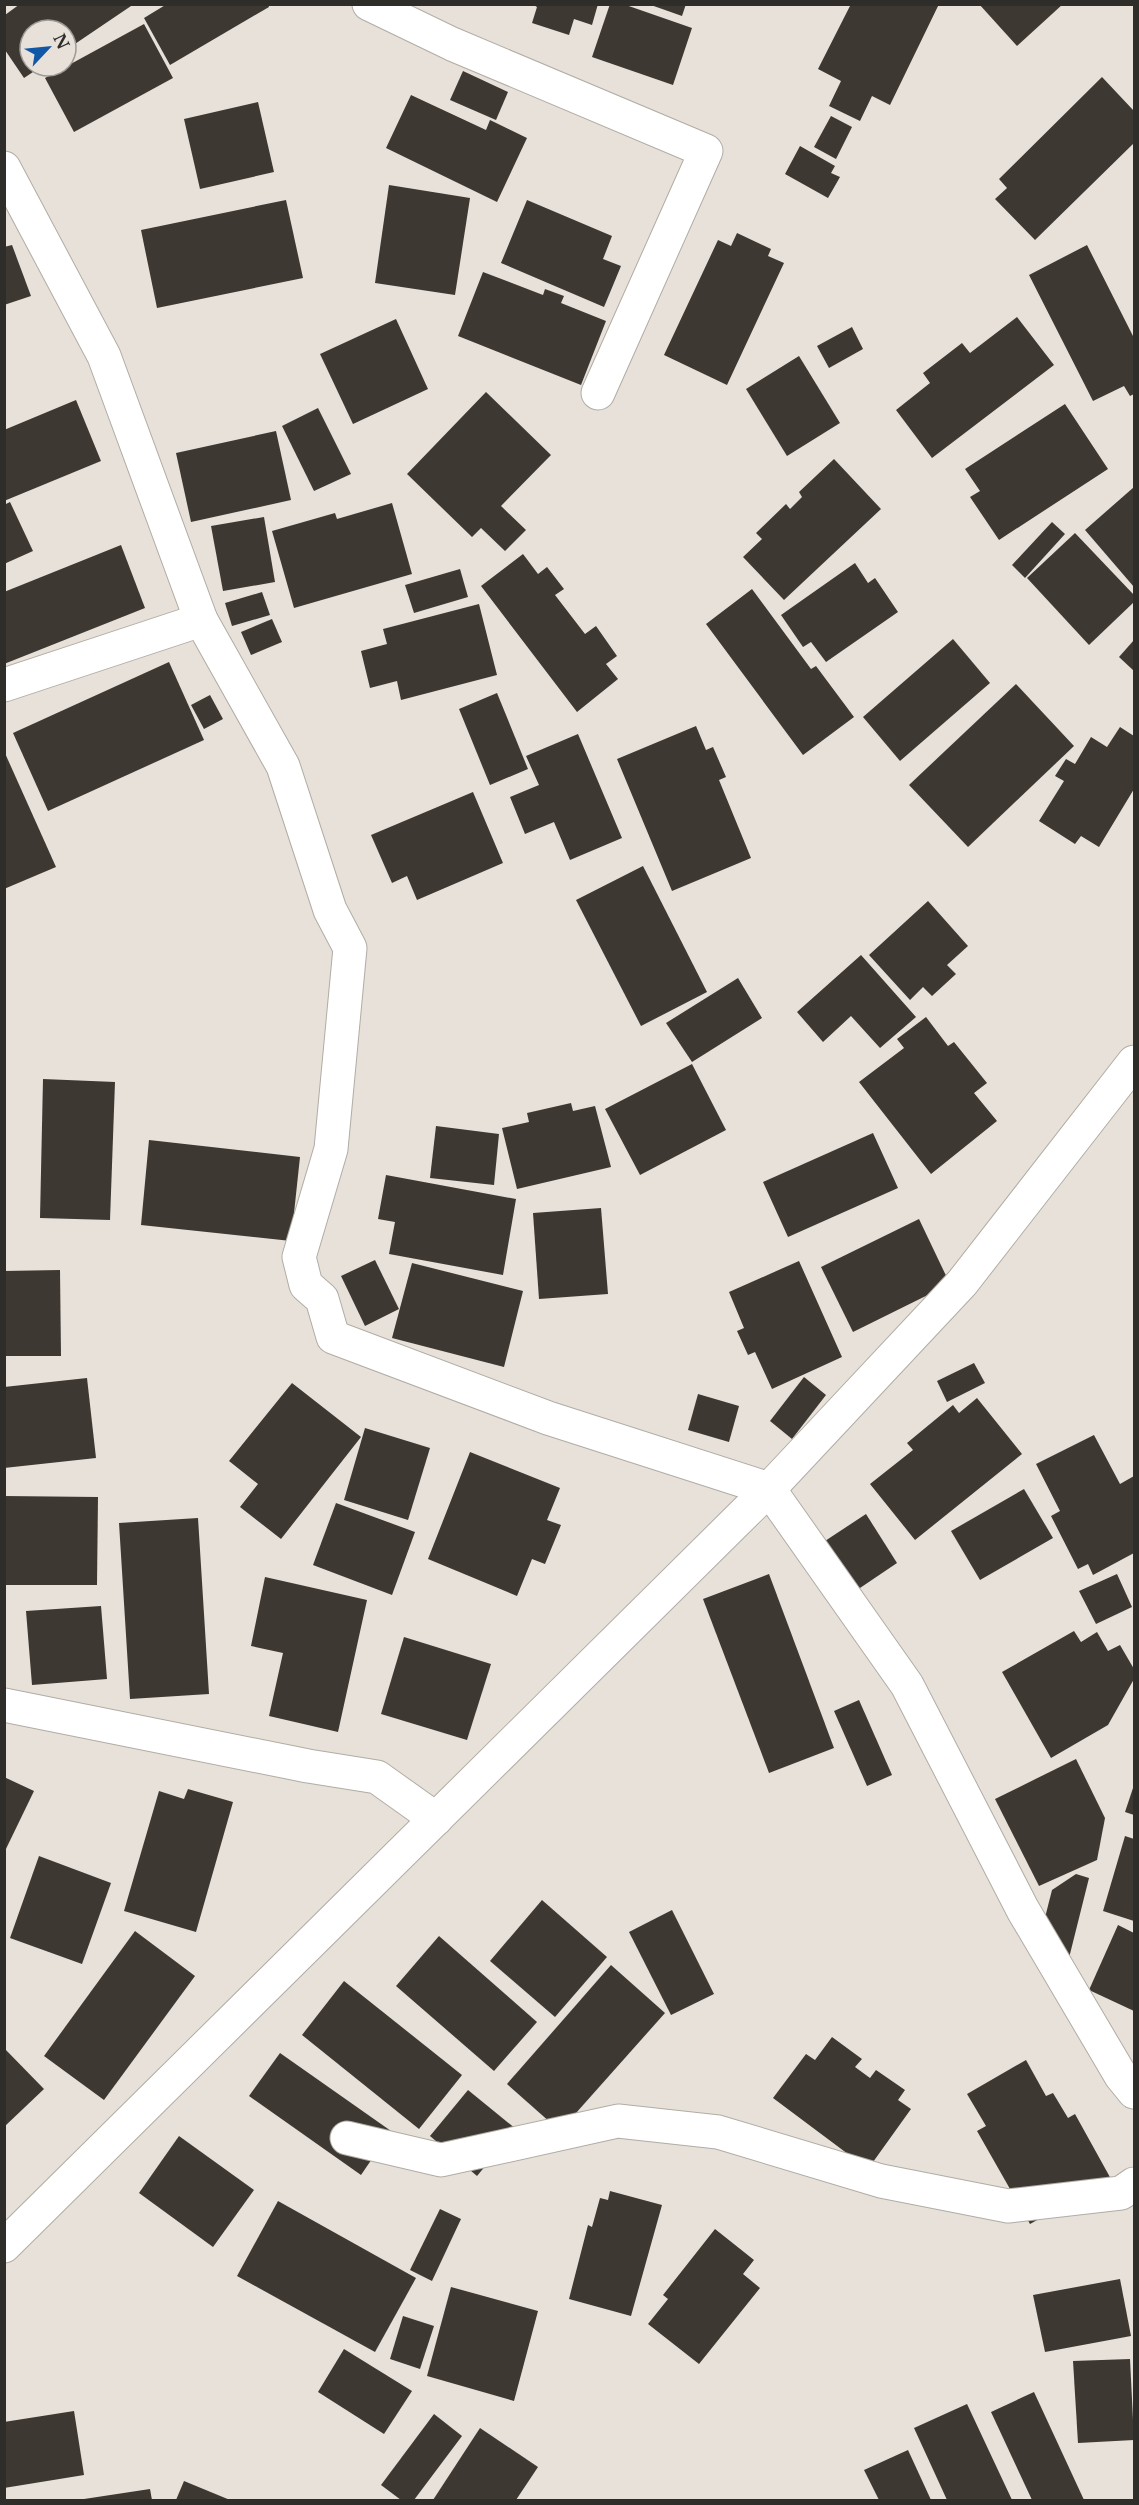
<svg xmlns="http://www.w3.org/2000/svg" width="1139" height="2505" font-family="'Libre Baskerville',serif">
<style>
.building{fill:#3d3832}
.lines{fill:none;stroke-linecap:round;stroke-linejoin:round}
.minor-casing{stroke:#b1aca4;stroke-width:35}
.minor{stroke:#fff;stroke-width:33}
</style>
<rect width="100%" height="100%" fill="#e7e1da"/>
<g class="building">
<path d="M20 4H134L66 50V30H30V66H42L24 78 5 50V15Z"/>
<path d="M167 4H268L269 7 170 65 144 18Z"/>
<path d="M532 4H598L592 25 574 19 569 35 532 23 537 7Z"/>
<path d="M610 4H623L692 28 673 85 592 57Z"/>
<path d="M648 4H686L682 16Z"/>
<path d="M851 4H939L890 105 872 96 860 121 829 106 841 81 818 69Z"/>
<path d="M979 4H1063L1017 46Z"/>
<path d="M144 24 173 78 74 132 45 78Z"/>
<path d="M463 71 508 92 496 120 450 100Z"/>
<path d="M1102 77 1134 111V143L1035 240 995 199 1007 188 999 179Z"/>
<path d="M411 95 486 130 490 120 527 138 497 202 386 148Z"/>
<path d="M258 102 274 172 200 189 184 119Z"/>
<path d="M831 116 852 127 836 159 814 147Z"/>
<path d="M800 146 835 166 831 173 840 177 828 198 785 174Z"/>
<path d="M389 185 470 198 455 295 375 283Z"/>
<path d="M286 200 303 278 157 308 141 230Z"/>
<path d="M527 200 612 236 603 259 621 266 604 307 501 263Z"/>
<path d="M737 233 771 249 768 256 784 263 727 385 664 355 718 240 731 246Z"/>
<path d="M12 245 31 296 4 305V247Z"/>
<path d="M1087 245 1134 338V394L1130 396 1124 386 1093 401 1029 275Z"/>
<path d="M483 272 543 295 545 289 564 296 561 303 606 321 581 385 458 336Z"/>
<path d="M1017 317 1054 365 932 458 896 410 930 383 923 373 962 343 970 353Z"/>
<path d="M396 319 428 389 353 424 320 354Z"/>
<path d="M852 327 863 349 829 368 817 346Z"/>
<path d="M799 356 840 423 787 456 746 389Z"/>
<path d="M486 392 551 455 501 506 526 530 505 551 481 528 472 537 407 474Z"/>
<path d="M76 400 101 461 4 501V430Z"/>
<path d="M1065 404 1108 469 999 540 970 497 980 491 965 469Z"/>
<path d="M318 408 351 474 314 491 282 426Z"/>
<path d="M276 431 291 500 191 522 176 453Z"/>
<path d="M834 459 881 509 784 600 743 557 762 539 756 533 786 504 790 509 802 497 799 492Z"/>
<path d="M1134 487V587L1085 530Z"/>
<path d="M10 502 33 551 4 564V505Z"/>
<path d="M392 503 412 574 294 608 272 531 335 513 337 519Z"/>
<path d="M264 517 275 582 223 591 211 526Z"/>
<path d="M1052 522 1065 534 1025 578 1012 565Z"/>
<path d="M1075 533 1134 595V602L1089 645 1027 578Z"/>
<path d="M121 545 145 608 4 664V592Z"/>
<path d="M523 554 538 574 547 567 564 589 555 595 585 634 596 626 617 656 606 664 618 679 577 712 481 586Z"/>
<path d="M855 563 868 583 875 578 898 612 826 662 811 642 803 647 781 615Z"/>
<path d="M460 569 468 597 414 613 405 585Z"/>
<path d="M752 589 811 669 816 666 854 717 803 755 706 624Z"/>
<path d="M262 592 270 615 232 626 225 603Z"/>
<path d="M479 604 497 675 401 700 397 681 370 688 361 651 387 644 383 629Z"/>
<path d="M272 619 282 642 251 655 241 632Z"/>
<path d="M953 639 990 683 900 761 863 717Z"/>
<path d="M1134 640V671L1119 657Z"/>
<path d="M169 662 204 740 48 811 13 733Z"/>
<path d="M1016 684 1074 746 968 847 909 785Z"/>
<path d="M497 693 528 769 490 785 459 709Z"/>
<path d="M210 695 223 719 204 729 191 705Z"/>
<path d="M696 726 706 750 713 747 726 777 719 780 751 858 672 891 617 759Z"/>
<path d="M1120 727 1134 736V789L1099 847 1081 836 1075 844 1039 821 1064 781 1055 776 1066 759 1075 764 1091 737 1107 747Z"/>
<path d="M578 734 622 838 570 860 554 822 525 834 510 797 539 785 526 756Z"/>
<path d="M4 751 56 867 4 889Z"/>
<path d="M473 792 503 863 417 900 407 876 392 883 371 835Z"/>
<path d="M643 866 707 992 641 1026 576 900Z"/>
<path d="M928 901 968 946 947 965 956 974 932 996 923 987 910 1000 869 955Z"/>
<path d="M861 955 916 1017 880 1048 851 1016 823 1042 797 1012Z"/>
<path d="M738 978 762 1018 692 1062 666 1023Z"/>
<path d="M926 1017 948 1046 954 1042 987 1083 974 1093 997 1121 931 1174 859 1082 904 1048 897 1039Z"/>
<path d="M692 1064 726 1130 640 1175 605 1109Z"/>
<path d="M43 1079 115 1082 110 1220 40 1218Z"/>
<path d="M571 1103 573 1111 595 1106 611 1167 517 1189 502 1128 529 1122 527 1113Z"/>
<path d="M436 1126 499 1134 494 1185 430 1178Z"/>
<path d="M873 1133 898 1188 788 1237 763 1182Z"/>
<path d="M149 1140 300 1157 291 1241 141 1225Z"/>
<path d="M386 1175 516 1199 503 1275 389 1254 395 1222 378 1219Z"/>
<path d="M601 1208 608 1294 539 1299 533 1213Z"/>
<path d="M919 1219 950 1284 853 1332 821 1267Z"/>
<path d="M375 1260 399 1309 365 1326 341 1276Z"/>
<path d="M799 1261 842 1357 772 1389 755 1352 748 1355 737 1331 744 1328 729 1292Z"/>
<path d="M412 1263 523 1291 504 1367 392 1338Z"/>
<path d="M60 1270 61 1356H4V1271Z"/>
<path d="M974 1363 985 1383 947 1402 937 1381Z"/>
<path d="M804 1377 826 1395 792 1439 770 1421Z"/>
<path d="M87 1378 96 1458 4 1468V1387Z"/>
<path d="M292 1383 361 1437 281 1539 240 1507 258 1484 229 1461Z"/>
<path d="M698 1394 739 1406 729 1442 688 1430Z"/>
<path d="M977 1398 1022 1454 915 1540 870 1484 913 1450 907 1443 953 1405 959 1413Z"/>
<path d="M365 1428 430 1448 408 1520 344 1500Z"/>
<path d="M1094 1435 1120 1484 1134 1476V1553L1093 1575 1088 1564 1078 1569 1051 1516 1060 1511 1036 1464Z"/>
<path d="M470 1452 560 1488 547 1520 561 1525 545 1564 532 1559 517 1596 428 1559Z"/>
<path d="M1024 1489 1053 1538 980 1580 951 1531Z"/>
<path d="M4 1496 98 1497 97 1585H4Z"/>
<path d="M336 1503 415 1532 392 1595 313 1565Z"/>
<path d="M866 1514 897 1563 857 1590 825 1541Z"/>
<path d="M198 1518 209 1694 130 1699 119 1523Z"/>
<path d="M769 1574 834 1748 769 1773 703 1599Z"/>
<path d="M1117 1574 1132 1607 1096 1624 1079 1591Z"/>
<path d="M265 1577 367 1600 338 1732 269 1716 283 1653 251 1646Z"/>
<path d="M101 1606 107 1679 32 1685 26 1611Z"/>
<path d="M1074 1631 1081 1642 1097 1632 1108 1651 1120 1645 1134 1669V1679L1108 1725 1051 1758 1002 1672Z"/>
<path d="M404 1637 491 1664 467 1740 381 1714Z"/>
<path d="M859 1700 892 1775 867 1786 834 1711Z"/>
<path d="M1076 1759 1105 1818 1097 1860 1039 1886 995 1799Z"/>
<path d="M4 1777 34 1791 4 1853Z"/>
<path d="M1134 1785V1815L1125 1812Z"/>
<path d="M188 1789 233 1802 196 1932 124 1911 159 1791 184 1799Z"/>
<path d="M1125 1836 1134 1839V1921L1103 1911Z"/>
<path d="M39 1856 111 1883 82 1964 10 1938Z"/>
<path d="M1076 1874 1089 1878 1068 1962 1036 1953 1052 1890Z"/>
<path d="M542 1900 607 1957 555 2017 490 1961Z"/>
<path d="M672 1910 714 1994 671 2015 629 1932Z"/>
<path d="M1118 1925 1134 1933V2011L1089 1990Z"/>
<path d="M135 1931 195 1976 104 2100 44 2056Z"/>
<path d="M439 1936 537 2022 494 2071 396 1986Z"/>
<path d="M611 1965 665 2013 560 2131 507 2084Z"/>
<path d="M344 1981 462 2075 419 2129 302 2035Z"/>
<path d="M832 2037 862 2059 855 2067 870 2078 876 2070 905 2090 898 2100 911 2109 868 2169 773 2098 806 2054 815 2060Z"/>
<path d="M4 2048 44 2089 4 2127Z"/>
<path d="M280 2053 391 2131 361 2175 249 2096Z"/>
<path d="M1026 2060 1046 2096 1053 2093 1068 2118 1075 2114 1111 2179 1030 2224 977 2131 986 2126 967 2094Z"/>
<path d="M468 2090 516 2129 477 2176 430 2136Z"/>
<path d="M179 2136 254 2190 213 2247 139 2193Z"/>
<path d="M610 2191 662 2205 631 2316 569 2299 588 2225 592 2227 600 2198 608 2200Z"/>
<path d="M278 2201 416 2278 375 2352 237 2276Z"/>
<path d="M440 2209 461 2219 432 2281 410 2270Z"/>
<path d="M715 2229 754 2260 743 2274 760 2288 699 2364 648 2324 668 2299 663 2295Z"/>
<path d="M1120 2279 1131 2336 1045 2352 1033 2295Z"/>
<path d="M451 2287 538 2311 514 2401 427 2376Z"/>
<path d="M403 2316 434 2326 420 2369 390 2359Z"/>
<path d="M344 2349 412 2391 384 2434 318 2392Z"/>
<path d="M1130 2359 1134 2440 1078 2443 1073 2361Z"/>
<path d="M1034 2392 1084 2500H1032L991 2412Z"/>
<path d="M967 2404 1012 2500H947L914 2428Z"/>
<path d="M74 2411 84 2475 4 2488V2422Z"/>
<path d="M434 2414 462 2436 414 2500H401L381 2485Z"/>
<path d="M480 2428 538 2467 516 2500H433Z"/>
<path d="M908 2450 931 2500H879L864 2470Z"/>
<path d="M184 2481 230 2500H176Z"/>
<path d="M150 2489 152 2500H84V2499Z"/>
</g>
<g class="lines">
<defs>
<g id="minor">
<path d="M369 4 452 44 706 151 598 393"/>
<path d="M4 168 104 356 201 620 283 766 330 910 350 948 331 1149 299 1257 306 1285 322 1299 333 1337 548 1418 769 1489 907 1685 1023 1910 1121 2076 1134 2092"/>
<path d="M4 685 201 620"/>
<path d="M4 1705 308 1766 377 1777 436 1819"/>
<path d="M347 2138 441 2160 618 2121 718 2132 881 2181 1008 2206 1121 2193 1134 2184"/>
<path d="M4 2246 769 1489 962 1283 1134 1062"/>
</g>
</defs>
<use href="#minor" class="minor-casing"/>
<use href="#minor" class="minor"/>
</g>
<rect width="1139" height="2505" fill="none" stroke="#2f2d2a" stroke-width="12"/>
<g transform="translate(48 48) rotate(64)"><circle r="28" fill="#e7e1da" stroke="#9d9994" stroke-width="1.5"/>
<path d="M0-4.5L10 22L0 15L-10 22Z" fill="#1057a6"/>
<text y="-9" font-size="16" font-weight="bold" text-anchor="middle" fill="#2f2d2a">N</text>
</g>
</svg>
